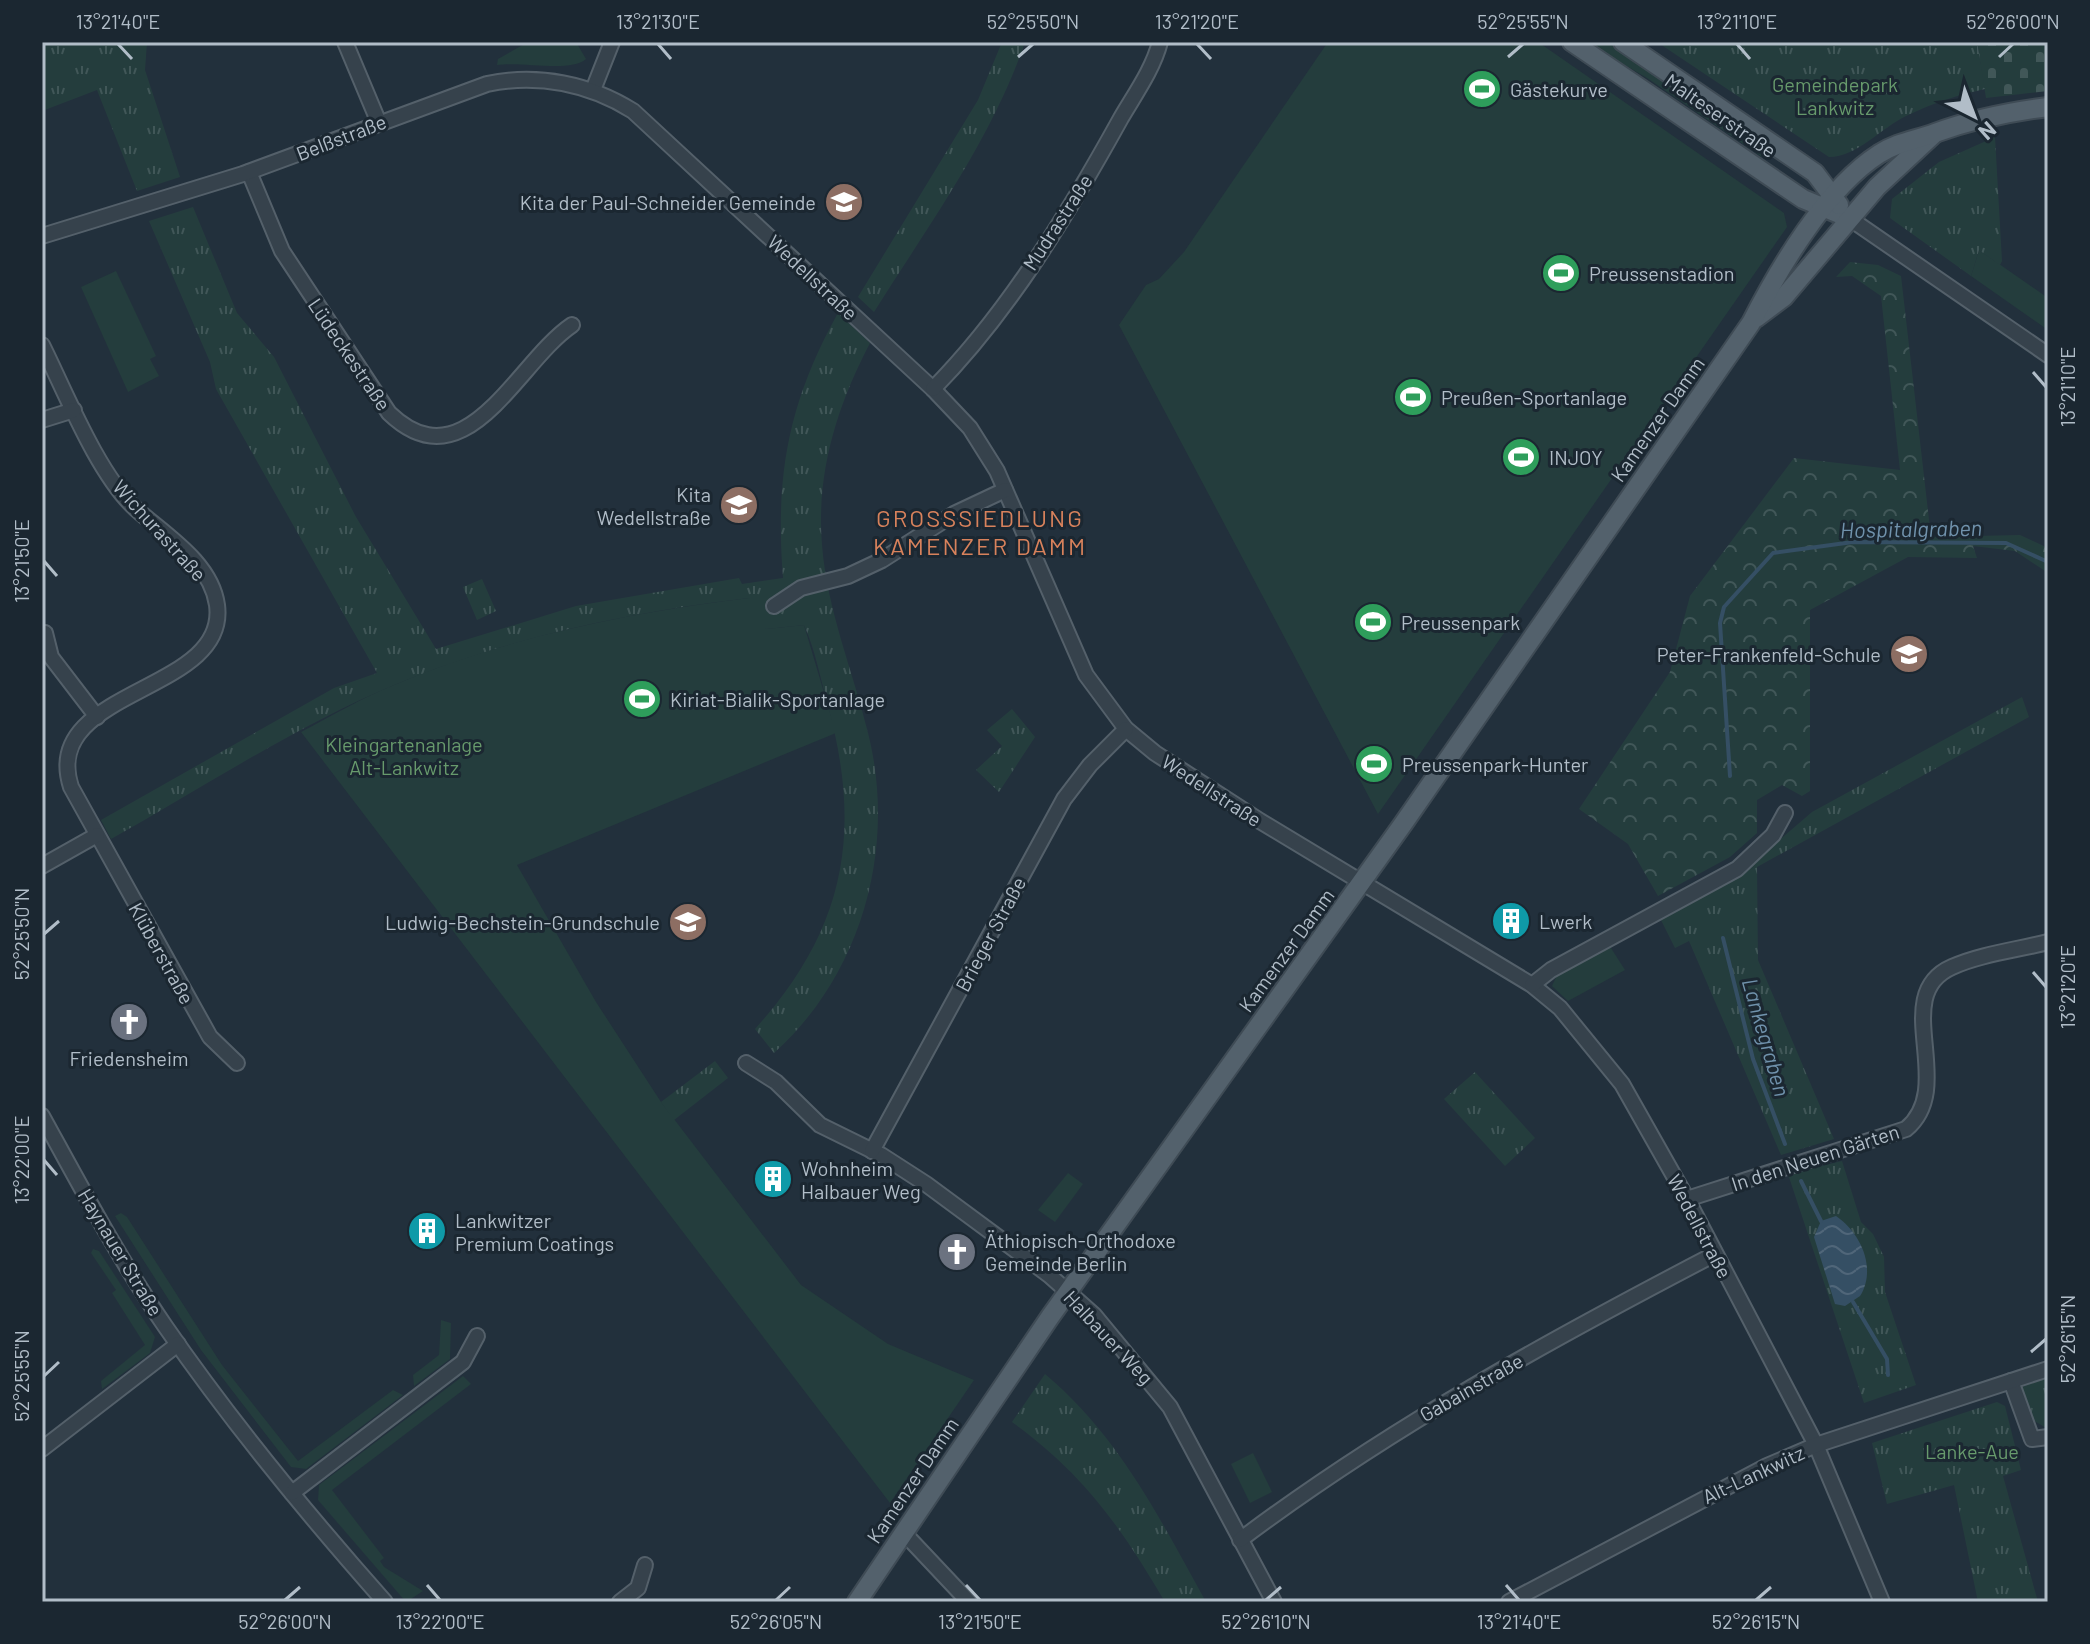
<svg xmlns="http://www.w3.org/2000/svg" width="2090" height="1644" font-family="Barlow,sans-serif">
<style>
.green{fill:#243d3d}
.forest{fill:url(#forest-crowns)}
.cemetery{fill:url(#cemetery-stones)}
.park{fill:url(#park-tufts)}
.water{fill:url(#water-waves)}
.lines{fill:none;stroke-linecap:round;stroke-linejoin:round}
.stream{stroke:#354f64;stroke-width:4}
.minor-casing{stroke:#54606a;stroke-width:18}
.major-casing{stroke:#3f4b55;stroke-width:22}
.minor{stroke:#36424c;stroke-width:14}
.major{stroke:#53616c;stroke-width:18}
.ticks{fill:none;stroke:#b1bdc8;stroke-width:3}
.labels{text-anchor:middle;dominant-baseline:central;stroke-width:6;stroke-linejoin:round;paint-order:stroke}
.park-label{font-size:20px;fill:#679a6c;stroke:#1b2731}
.poi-label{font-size:20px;fill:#b1bdc8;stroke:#1b2731;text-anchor:start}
.street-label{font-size:20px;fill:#b1bdc8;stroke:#1b2731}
.water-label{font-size:22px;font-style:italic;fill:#7092ac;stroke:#1b2731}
.quarter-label{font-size:24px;letter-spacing:2px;fill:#d8825c;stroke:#1b2731}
.neatline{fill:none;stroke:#b1bdc8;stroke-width:3}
.ticks-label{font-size:20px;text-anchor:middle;fill:#b1bdc8}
</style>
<defs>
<pattern id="forest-crowns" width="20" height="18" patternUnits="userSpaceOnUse" patternTransform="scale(2)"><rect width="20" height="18" fill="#243d3d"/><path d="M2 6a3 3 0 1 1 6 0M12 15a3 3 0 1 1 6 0" fill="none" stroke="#415758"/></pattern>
<pattern id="cemetery-stones" width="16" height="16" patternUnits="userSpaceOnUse" patternTransform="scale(2)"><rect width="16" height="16" fill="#243d3d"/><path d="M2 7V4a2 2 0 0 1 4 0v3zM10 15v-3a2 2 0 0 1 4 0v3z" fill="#415758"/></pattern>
<pattern id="park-tufts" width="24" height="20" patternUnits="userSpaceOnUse" patternTransform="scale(2)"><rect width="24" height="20" fill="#243d3d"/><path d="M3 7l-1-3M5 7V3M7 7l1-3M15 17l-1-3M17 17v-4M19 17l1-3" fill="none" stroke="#415758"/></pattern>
<pattern id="water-waves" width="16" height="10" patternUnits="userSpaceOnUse" patternTransform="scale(2)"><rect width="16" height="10" fill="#354f64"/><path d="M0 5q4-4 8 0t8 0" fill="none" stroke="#506679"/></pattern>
</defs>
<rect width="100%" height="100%" fill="#22303c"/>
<g class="green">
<path d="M528 42H576L586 59C570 73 522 61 497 65L498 59Z"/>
<path d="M1328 42H1538L1784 213 1787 227 1378 814 1119 325 1146 285 1159 279 1184 252Z"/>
<path d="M1585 42H1610L1749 139 1771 159H1765L1647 78Z"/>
<path d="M1979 250 2048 298V330L1971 276Z"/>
<path d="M116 271 156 356 150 359 159 376 128 392 81 287Z"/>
<path d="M749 598 766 629 804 625 836 733 517 865 596 1002 661 1102 801 1285 888 1344 974 1380 890 1503 301 732C331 716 362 698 394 685 503 638 631 612 749 598Z"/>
<path d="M1609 945 1625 970 1568 1001 1552 986 1558 973Z"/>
<path d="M1068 1173 1083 1184 1055 1222 1038 1210Z"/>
<path d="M121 1213 127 1217 222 1365 298 1461 393 1390 403 1395 306 1469 291 1467 201 1350 115 1216Z"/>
<path d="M93 1249 99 1251 155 1337 150 1353 102 1389 101 1381 145 1345 112 1293 116 1290 91 1253Z"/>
<path d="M441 1320 451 1323 450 1359 414 1386 413 1375 439 1355Z"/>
<path d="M463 1376 471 1384 332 1490 384 1558 380 1561 384 1567 423 1591 406 1602 318 1500 319 1485Z"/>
<path d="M1253 1453 1272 1492 1250 1503 1231 1464Z"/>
</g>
<path class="forest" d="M1850 262 1878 265 1901 276 1931 537 2020 535 2048 548V573L2015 551 1973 546 1977 558 1908 557 1810 610V791L1802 796 1782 785 1757 800V833L1730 857 1658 896 1628 844 1579 809 1670 672 1690 596 1794 458 1900 470 1881 296 1852 276 1836 277Z"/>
<path class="cemetery" d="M1977 42H2048V91L1986 98Z"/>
<g class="park">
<path d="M42 42H147L145 70 180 177 137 191 97 90 42 111Z"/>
<path d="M1002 42H1025C992 139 928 226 874 312L858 297 978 100Z"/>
<path d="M1657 42H1977L1985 89C1957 95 1931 104 1906 116 1881 128 1857 157 1829 157Z"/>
<path d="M1995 137 2002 261 2000 265 1979 250 1971 276 1890 218 1892 199 1939 162Z"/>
<path d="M193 207 237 313 274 357 356 517 436 649 576 606 739 578 742 584 783 578C775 476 788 403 838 313L870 343C837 406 816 473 822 545 827 610 853 671 868 733 897 847 862 974 774 1053L755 1029C846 928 863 832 827 702 820 677 815 649 804 625L766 629 751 617 749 598C629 612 506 638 394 685 296 726 204 787 111 839L101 820 334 688 377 673 216 389 210 362 149 221Z"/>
<path d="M482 579 496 611 477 620 463 587Z"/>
<path d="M2022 697 2029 717 1757 867 1758 960 1834 1139 1781 1155 1689 941 1675 948 1660 918 1739 875 1812 812Z"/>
<path d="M1012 709 1035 737 999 792 976 770 1002 746 987 730Z"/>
<path d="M715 1061 728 1078 674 1120 661 1102Z"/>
<path d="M1475 1072 1535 1138 1505 1166 1444 1099Z"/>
<path d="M1842 1161 1861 1222 1873 1234 1884 1257 1885 1292 1916 1385 1864 1403 1788 1174Z"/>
<path d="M1045 1374C1119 1436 1160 1519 1206 1602H1165C1121 1527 1083 1473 1012 1422Z"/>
<path d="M2048 1376V1429L2031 1419 2020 1388Z"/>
<path d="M1997 1402 2005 1406 2021 1470 2003 1476 2038 1602H1978L1954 1485 1887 1504 1872 1443Z"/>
</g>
<path class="water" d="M1836 1216C1861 1233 1877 1269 1860 1296L1845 1306 1835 1304 1814 1237 1821 1221Z"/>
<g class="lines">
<g class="stream">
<path d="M1730 776 1720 623 1724 607 1773 553 1853 542 2006 543 2048 562"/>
<path d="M1723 938 1753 1059 1785 1144"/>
<path d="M1801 1181 1821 1221"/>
<path d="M1853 1302 1887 1359 1888 1375"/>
</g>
<defs>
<g id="minor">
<path d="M345 42 379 123"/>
<path d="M593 90 612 42"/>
<path d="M249 172 282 251 389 413C466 487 517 362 572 325"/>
<path d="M1849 218 2048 355"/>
<path d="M42 236 243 174 487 84C538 73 590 84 633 111L933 389 970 428 997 471 1086 675 1126 729 1155 753 1260 821 1532 985 1560 1008 1622 1084 1687 1199 1816 1445 1882 1602"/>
<path d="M42 345C65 391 98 475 136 509 165 535 211 562 217 605 229 694 39 688 71 787L210 1037 237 1063"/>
<path d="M933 389C1009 312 1069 212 1121 118 1135 94 1153 69 1160 42"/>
<path d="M42 420 74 410"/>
<path d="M774 606 801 588 848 576 882 560 954 514 1005 490"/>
<path d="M45 633 51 657 97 717"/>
<path d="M42 866 97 835"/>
<path d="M1532 985 1551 970 1737 869 1773 835 1785 813"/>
<path d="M746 1063 776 1082 820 1125 881 1155 926 1184 1049 1275 1094 1315 1170 1407 1274 1602"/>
<path d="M42 1116C81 1187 119 1259 165 1326 232 1423 307 1514 385 1602"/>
<path d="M872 1151 1064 799 1090 765 1126 729"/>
<path d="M1687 1199 1906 1129C1958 1086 1888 995 1952 967 1981 954 2017 950 2048 942"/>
<path d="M2011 1381 2032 1439 2048 1437"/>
<path d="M42 1449 178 1344"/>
<path d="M292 1493 463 1362 477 1336"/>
<path d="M903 1532 969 1602"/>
<path d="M1240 1540C1389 1428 1550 1340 1715 1254"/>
<path d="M620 1602 638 1588 645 1565"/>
<path d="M1509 1602 1767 1466 1816 1445 2048 1369"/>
</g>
<g id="major">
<path d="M1572 42 1803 199 1849 218"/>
<path d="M1623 42 1815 173 1839 205"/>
<path d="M1756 318 1784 297 1877 187 1934 134"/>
<path d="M857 1602 1050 1317 1403 824 1751 323C1779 268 1827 187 1879 154 1897 142 1916 140 1935 133 1973 119 2008 112 2048 107"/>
</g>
</defs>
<use href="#minor" class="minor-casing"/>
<use href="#major" class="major-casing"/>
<use href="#minor" class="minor"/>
<use href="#major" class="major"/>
</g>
<path class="ticks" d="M118 44 132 59M658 44 671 59M1197 44 1211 59M1737 44 1750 59M1018 57 1033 44M1508 57 1523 44M1999 57 2013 44M2033 372 2046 387M44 561 57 576M44 934 59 921M2033 972 2046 987M44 1160 57 1175M2031 1352 2046 1339M44 1376 59 1362M427 1585 440 1600M966 1585 980 1600M1506 1585 1519 1600M285 1600 300 1587M776 1600 790 1587M1266 1600 1281 1587M1756 1600 1771 1587"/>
<defs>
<symbol id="stadium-disc" viewBox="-11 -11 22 22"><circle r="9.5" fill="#2e9e5b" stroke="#1b2731"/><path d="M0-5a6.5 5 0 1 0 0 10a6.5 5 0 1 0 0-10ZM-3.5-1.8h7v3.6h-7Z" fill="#fff"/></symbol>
<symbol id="school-disc" viewBox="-11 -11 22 22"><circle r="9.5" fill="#8d6e63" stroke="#1b2731"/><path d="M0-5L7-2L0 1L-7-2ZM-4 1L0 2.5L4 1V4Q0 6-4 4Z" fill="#fff"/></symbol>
<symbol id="building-disc" viewBox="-11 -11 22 22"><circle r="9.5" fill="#0f9aa8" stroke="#1b2731"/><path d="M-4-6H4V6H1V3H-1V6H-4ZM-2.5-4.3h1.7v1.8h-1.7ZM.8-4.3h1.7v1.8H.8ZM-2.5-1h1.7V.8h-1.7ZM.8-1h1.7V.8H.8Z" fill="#fff"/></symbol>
<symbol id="church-disc" viewBox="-11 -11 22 22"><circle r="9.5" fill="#6b7280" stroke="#1b2731"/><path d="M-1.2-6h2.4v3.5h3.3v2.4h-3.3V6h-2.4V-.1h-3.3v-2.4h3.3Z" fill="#fff"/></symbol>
</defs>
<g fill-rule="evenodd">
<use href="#stadium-disc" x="1460" y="67" width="44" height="44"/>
<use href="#school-disc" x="822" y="180" width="44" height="44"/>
<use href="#stadium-disc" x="1539" y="251" width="44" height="44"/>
<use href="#stadium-disc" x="1391" y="375" width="44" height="44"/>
<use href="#stadium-disc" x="1499" y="435" width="44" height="44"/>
<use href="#school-disc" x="717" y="483" width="44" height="44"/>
<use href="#stadium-disc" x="1351" y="600" width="44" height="44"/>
<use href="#school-disc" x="1887" y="632" width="44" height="44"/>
<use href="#stadium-disc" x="620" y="677" width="44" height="44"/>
<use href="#stadium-disc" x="1352" y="742" width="44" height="44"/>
<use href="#building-disc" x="1489" y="899" width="44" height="44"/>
<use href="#school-disc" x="666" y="900" width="44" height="44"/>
<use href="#church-disc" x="107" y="1000" width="44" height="44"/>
<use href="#building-disc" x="751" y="1157" width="44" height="44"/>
<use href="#building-disc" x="405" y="1209" width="44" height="44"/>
<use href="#church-disc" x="935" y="1230" width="44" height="44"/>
</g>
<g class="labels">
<g class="park-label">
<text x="1835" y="84">Gemeindepark<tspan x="1835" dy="23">Lankwitz</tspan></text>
<text x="404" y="744">Kleingartenanlage<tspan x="404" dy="23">Alt-Lankwitz</tspan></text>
<text x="1972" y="1451">Lanke-Aue</text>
</g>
<g class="poi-label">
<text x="1510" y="89">Gästekurve</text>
<text x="816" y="202" text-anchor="end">Kita der Paul-Schneider Gemeinde</text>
<text x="1589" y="273">Preussenstadion</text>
<text x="1441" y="397">Preußen-Sportanlage</text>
<text x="1549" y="457">INJOY</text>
<text x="711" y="494" text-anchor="end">Kita<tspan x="711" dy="23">Wedellstraße</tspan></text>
<text x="1401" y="622">Preussenpark</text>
<text x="1881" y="654" text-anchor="end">Peter-Frankenfeld-Schule</text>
<text x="670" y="699">Kiriat-Bialik-Sportanlage</text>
<text x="1402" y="764">Preussenpark-Hunter</text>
<text x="1539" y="921">Lwerk</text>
<text x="660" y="922" text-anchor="end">Ludwig-Bechstein-Grundschule</text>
<text x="129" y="1058" text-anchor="middle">Friedensheim</text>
<text x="801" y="1168">Wohnheim<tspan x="801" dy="23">Halbauer Weg</tspan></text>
<text x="455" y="1220">Lankwitzer<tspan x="455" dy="23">Premium Coatings</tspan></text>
<text x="985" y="1240">Äthiopisch-Orthodoxe<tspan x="985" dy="23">Gemeinde Berlin</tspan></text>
</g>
<g class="street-label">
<text transform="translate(1721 115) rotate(35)">Malteserstraße</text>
<text transform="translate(341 137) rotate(-21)">Belßstraße</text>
<text transform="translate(1057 222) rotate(-57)">Mudrastraße</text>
<text transform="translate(813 277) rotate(43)">Wedellstraße</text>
<text transform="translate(350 354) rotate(56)">Lüdeckestraße</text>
<text transform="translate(1657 419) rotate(-55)">Kamenzer Damm</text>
<text transform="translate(160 530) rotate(48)">Wichurastraße</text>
<text transform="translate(1212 790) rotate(33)">Wedellstraße</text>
<text transform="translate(990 934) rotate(-62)">Brieger Straße</text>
<text transform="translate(1286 950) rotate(-54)">Kamenzer Damm</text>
<text transform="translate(162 953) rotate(61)">Klüberstraße</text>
<text transform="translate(1815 1157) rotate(-18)">In den Neuen Gärten</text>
<text transform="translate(1700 1226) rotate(62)">Wedellstraße</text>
<text transform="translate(121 1252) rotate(59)">Haynauer Straße</text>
<text transform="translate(1109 1337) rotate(47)">Halbauer Weg</text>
<text transform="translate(1471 1387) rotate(-30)">Gabainstraße</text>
<text transform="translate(1753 1474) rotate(-25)">Alt-Lankwitz</text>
<text transform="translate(912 1480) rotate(-56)">Kamenzer Damm</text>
</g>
<g class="water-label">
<text transform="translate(1911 528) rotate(-1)">Hospitalgraben</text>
<text transform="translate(1767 1037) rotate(74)">Lankegraben</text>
</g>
<g class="quarter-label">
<text x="980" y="517">GROSSSIEDLUNG<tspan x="980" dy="28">KAMENZER DAMM</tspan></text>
</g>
</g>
<rect width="2090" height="1644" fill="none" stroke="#1b2731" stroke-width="88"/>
<g transform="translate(1974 116) rotate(138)" stroke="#1b2731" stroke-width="6" paint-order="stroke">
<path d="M0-6L14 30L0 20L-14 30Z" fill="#b1bdc8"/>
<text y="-12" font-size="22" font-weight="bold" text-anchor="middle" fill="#b1bdc8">N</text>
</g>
<rect x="44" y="44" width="2002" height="1556" class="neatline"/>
<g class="ticks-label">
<text x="118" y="29">13°21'40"E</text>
<text x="658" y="29">13°21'30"E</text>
<text x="1033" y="29">52°25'50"N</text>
<text x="1197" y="29">13°21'20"E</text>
<text x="1523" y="29">52°25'55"N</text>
<text x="1737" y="29">13°21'10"E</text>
<text x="2013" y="29">52°26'00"N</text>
<text transform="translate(2068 387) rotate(-90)" y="7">13°21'10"E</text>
<text transform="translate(22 561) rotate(-90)" y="7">13°21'50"E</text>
<text transform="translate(22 934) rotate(-90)" y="7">52°25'50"N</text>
<text transform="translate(2068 987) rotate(-90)" y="7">13°21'20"E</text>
<text transform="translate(22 1160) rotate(-90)" y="7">13°22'00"E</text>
<text transform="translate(2068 1339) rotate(-90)" y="7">52°26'15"N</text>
<text transform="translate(22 1376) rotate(-90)" y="7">52°25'55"N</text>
<text x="285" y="1629">52°26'00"N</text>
<text x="440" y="1629">13°22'00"E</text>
<text x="776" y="1629">52°26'05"N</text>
<text x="980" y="1629">13°21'50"E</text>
<text x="1266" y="1629">52°26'10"N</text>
<text x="1519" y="1629">13°21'40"E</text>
<text x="1756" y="1629">52°26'15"N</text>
</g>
</svg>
